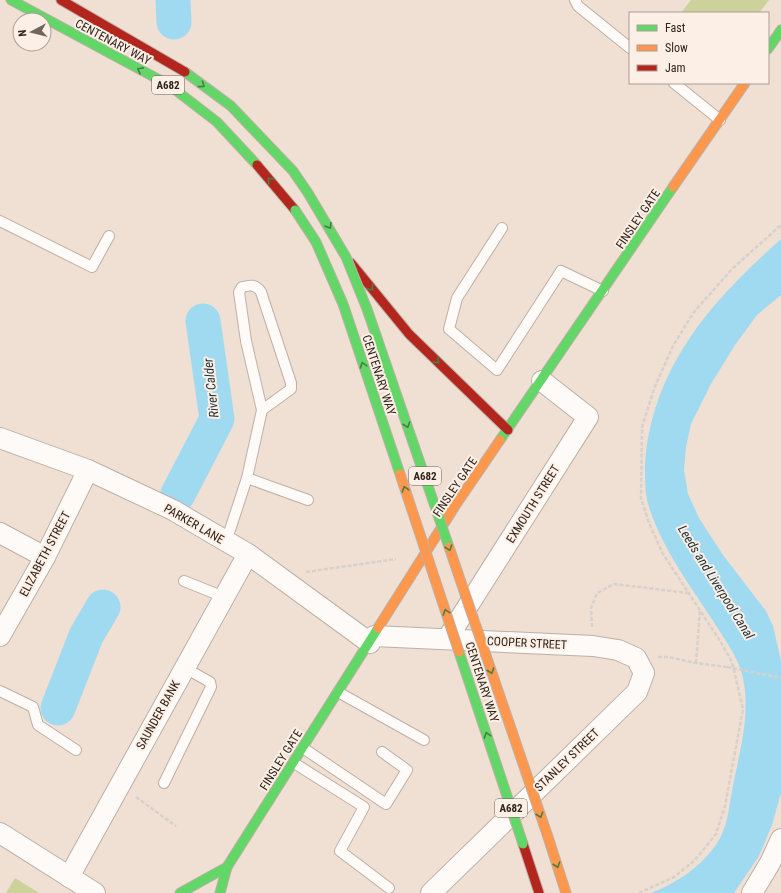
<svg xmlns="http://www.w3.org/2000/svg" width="781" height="893" font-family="'Roboto Condensed',sans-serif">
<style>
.green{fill:#cdd29a}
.water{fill:#a0daf0}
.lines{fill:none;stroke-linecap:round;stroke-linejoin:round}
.river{stroke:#a0daf0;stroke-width:35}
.lane-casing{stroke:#bdb0a6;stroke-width:12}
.street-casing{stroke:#bdb0a6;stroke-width:22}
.fast-casing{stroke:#bdb0a6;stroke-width:11}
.slow-casing{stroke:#bdb0a6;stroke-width:11}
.jam-casing{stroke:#bdb0a6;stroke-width:11}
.path{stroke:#d6d1cd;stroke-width:2.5;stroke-dasharray:4 2;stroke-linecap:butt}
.lane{stroke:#fdfaf8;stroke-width:10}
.street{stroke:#fdfaf8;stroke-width:20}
.fast{stroke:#63d668;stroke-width:9}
.slow{stroke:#ff974d;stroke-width:9}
.jam{stroke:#b3261e;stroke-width:9}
.fast-bridge-casing{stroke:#bdb0a6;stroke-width:11;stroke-linecap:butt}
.slow-bridge-casing{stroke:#bdb0a6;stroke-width:11;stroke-linecap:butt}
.path-bridge{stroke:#d6d1cd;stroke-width:2.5;stroke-dasharray:4 2;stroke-linecap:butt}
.fast-bridge{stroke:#63d668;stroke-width:9}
.slow-bridge{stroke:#ff974d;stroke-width:9}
.oneway{stroke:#497d42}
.labels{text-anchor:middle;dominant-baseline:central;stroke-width:4;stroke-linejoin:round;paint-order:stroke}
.shield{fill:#fcefe6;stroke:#6c6158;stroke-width:1}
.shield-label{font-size:11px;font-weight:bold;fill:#2f241b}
.street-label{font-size:12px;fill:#2f241b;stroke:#fcefe6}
.water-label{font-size:13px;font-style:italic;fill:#1b2f38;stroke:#fcefe6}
</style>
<rect width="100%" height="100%" fill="#f0dfd3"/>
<g class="green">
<path d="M691 0H769L759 13H681Z"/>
<path d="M15 878 39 893H6Z"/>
</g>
<path class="water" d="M781 239V295L757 315 735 345 711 384 691 424 686 447 684 470 688 494 699 518 723 555 766 611 773 626 781 661V793L772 825 759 856 734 893H651C677 883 702 866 717 843 727 829 729 808 732 791 739 753 752 713 742 674 737 656 725 640 715 624 690 585 659 545 647 500 645 490 645 479 645 469 645 452 648 436 652 420 672 344 724 290 781 239Z"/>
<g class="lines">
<g class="river">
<path d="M173 0 174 22"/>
<path d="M178 494 217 419 203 321"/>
<path d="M58 708 86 636 103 607"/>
</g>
<defs>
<g id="lane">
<path d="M575 0 578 6 630 48"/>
<path d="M674 83 720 120"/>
<path d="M0 221 92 267 109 236"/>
<path d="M502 228 457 298 449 329 497 370 561 271 603 291"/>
<path d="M247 478 308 500"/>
<path d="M226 542 247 478 262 410 291 389V383L261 292C256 284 250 285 242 287L239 292 246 341 262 410"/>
<path d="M184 581 224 597"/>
<path d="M474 654 481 676"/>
<path d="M0 691 33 707 38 725 76 750"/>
<path d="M338 692 424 740"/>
<path d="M303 748 386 804 407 770 382 752"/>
<path d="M294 763 364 807 340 851 389 888"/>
<path d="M164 783 211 687 210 682 185 668"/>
</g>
<g id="street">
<path d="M0 438 88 470 173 510 248 554 370 643"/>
<path d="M0 533 45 557"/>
<path d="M0 636 45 557 88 470"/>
<path d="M374 636 593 646 618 650 636 658 644 673 637 692 431 893"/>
<path d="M447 639 588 417 542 381"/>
<path d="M0 833 95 893"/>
<path d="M69 877 248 554"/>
<path d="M752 893 770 863 781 839"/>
</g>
<g id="fast">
<path d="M11 0 169 85 217 122 257 165"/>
<path d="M768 49 781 30"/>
<path d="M185 72 231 106 293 171 308 193"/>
<path d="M500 440 673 187"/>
<path d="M180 893 227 867 378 628"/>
<path d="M220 893 227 867"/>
</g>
<g id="slow">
<path d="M673 187 745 83"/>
<path d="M378 628 455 506 500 440"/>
<path d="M548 837 566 893"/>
</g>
<g id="jam">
<path d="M61 0 185 72"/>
<path d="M257 165 295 210"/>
<path d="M351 263 409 334 508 430"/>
<path d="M523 844 539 893"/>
</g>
</defs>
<use href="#lane" class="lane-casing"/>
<use href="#street" class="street-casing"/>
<use href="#fast" class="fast-casing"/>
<use href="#slow" class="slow-casing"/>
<use href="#jam" class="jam-casing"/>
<g class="path">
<path d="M306 572 396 559"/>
<path d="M592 627 591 608 597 593 614 584 688 593"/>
<path d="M658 657H668L696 663 727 667"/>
<path d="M696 663 700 610"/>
<path d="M136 797 176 826"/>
<path d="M639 893 674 877 695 860 716 834 725 806 743 709 732 662 722 644 663 554 649 523 641 498 642 427 655 386 674 344 694 312 732 269 781 225"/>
</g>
<use href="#lane" class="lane"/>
<use href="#street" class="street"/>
<use href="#fast" class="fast"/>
<use href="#slow" class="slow"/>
<use href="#jam" class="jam"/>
<defs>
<g id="fast-bridge">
<path d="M308 193 346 257 367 309 449 547"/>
<path d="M295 210 316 242 343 304 400 474"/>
<path d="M459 652 523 844"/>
</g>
<g id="slow-bridge">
<path d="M400 474 459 652"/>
<path d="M449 547 548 837"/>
</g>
</defs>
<use href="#fast-bridge" class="fast-bridge-casing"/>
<use href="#slow-bridge" class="slow-bridge-casing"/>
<path class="path-bridge" d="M727 667 781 678"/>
<use href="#fast-bridge" class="fast-bridge"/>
<use href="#slow-bridge" class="slow-bridge"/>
</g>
<defs><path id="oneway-chevron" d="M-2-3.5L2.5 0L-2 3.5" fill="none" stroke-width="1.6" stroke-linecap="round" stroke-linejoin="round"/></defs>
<g class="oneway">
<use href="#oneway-chevron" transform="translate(140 70) rotate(-152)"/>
<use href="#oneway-chevron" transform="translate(202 85) rotate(36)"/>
<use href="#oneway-chevron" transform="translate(270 180) rotate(-133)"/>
<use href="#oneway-chevron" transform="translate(329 226) rotate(59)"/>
<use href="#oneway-chevron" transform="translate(371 288) rotate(51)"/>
<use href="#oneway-chevron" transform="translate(437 361) rotate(44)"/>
<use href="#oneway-chevron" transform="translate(363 365) rotate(-108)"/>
<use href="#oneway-chevron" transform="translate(407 425) rotate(71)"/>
<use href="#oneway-chevron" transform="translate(405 489) rotate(-108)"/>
<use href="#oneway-chevron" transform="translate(449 548) rotate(71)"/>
<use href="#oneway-chevron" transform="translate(446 612) rotate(-108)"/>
<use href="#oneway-chevron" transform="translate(491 671) rotate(71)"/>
<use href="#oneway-chevron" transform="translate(487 735) rotate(-108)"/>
<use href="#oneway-chevron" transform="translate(540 815) rotate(71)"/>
<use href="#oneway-chevron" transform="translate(557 865) rotate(71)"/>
</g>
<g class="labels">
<g class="shield">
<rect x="152" y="76" width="32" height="18" rx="3"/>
<rect x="409" y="467" width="32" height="18" rx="3"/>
<rect x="495" y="799" width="32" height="18" rx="3"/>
</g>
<g class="shield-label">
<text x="168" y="85">A682</text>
<text x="425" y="476">A682</text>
<text x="511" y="808">A682</text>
</g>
<g class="street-label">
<text transform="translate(113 42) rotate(28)">CENTENARY WAY</text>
<text transform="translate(638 219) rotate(-56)">FINSLEY GATE</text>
<text transform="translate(379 375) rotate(72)">CENTENARY WAY</text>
<text transform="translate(455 487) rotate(-56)">FINSLEY GATE</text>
<text transform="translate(533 504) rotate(-58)">EXMOUTH STREET</text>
<text transform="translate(194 524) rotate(30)">PARKER LANE</text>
<text transform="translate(45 554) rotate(-62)">ELIZABETH STREET</text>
<text transform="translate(527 643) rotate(3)">COOPER STREET</text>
<text transform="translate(482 682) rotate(72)">CENTENARY WAY</text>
<text transform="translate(158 715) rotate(-61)">SAUNDER BANK</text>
<text transform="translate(281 760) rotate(-58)">FINSLEY GATE</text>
<text transform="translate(567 760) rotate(-44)">STANLEY STREET</text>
</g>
<g class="water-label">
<text transform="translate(211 388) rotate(-96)">River Calder</text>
<text transform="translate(716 582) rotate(58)">Leeds and Liverpool Canal</text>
</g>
</g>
<rect x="629" y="12" width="140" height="72" fill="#fcefe6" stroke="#aa9e95"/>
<rect x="637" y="25" width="20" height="6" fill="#63d668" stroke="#aa9e95"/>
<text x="665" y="32" font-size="12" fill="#2f241b">Fast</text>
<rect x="637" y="45" width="20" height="6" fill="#ff974d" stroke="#aa9e95"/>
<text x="665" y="52" font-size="12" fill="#2f241b">Slow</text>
<rect x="637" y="65" width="20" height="6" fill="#b3261e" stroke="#aa9e95"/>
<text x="665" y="72" font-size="12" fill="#2f241b">Jam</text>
<g transform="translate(32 32) rotate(263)"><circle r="19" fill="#fcefe6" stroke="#aa9e95"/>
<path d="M0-3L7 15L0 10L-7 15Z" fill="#73655b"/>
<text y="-6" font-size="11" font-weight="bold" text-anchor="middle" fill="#2f241b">N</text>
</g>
</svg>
